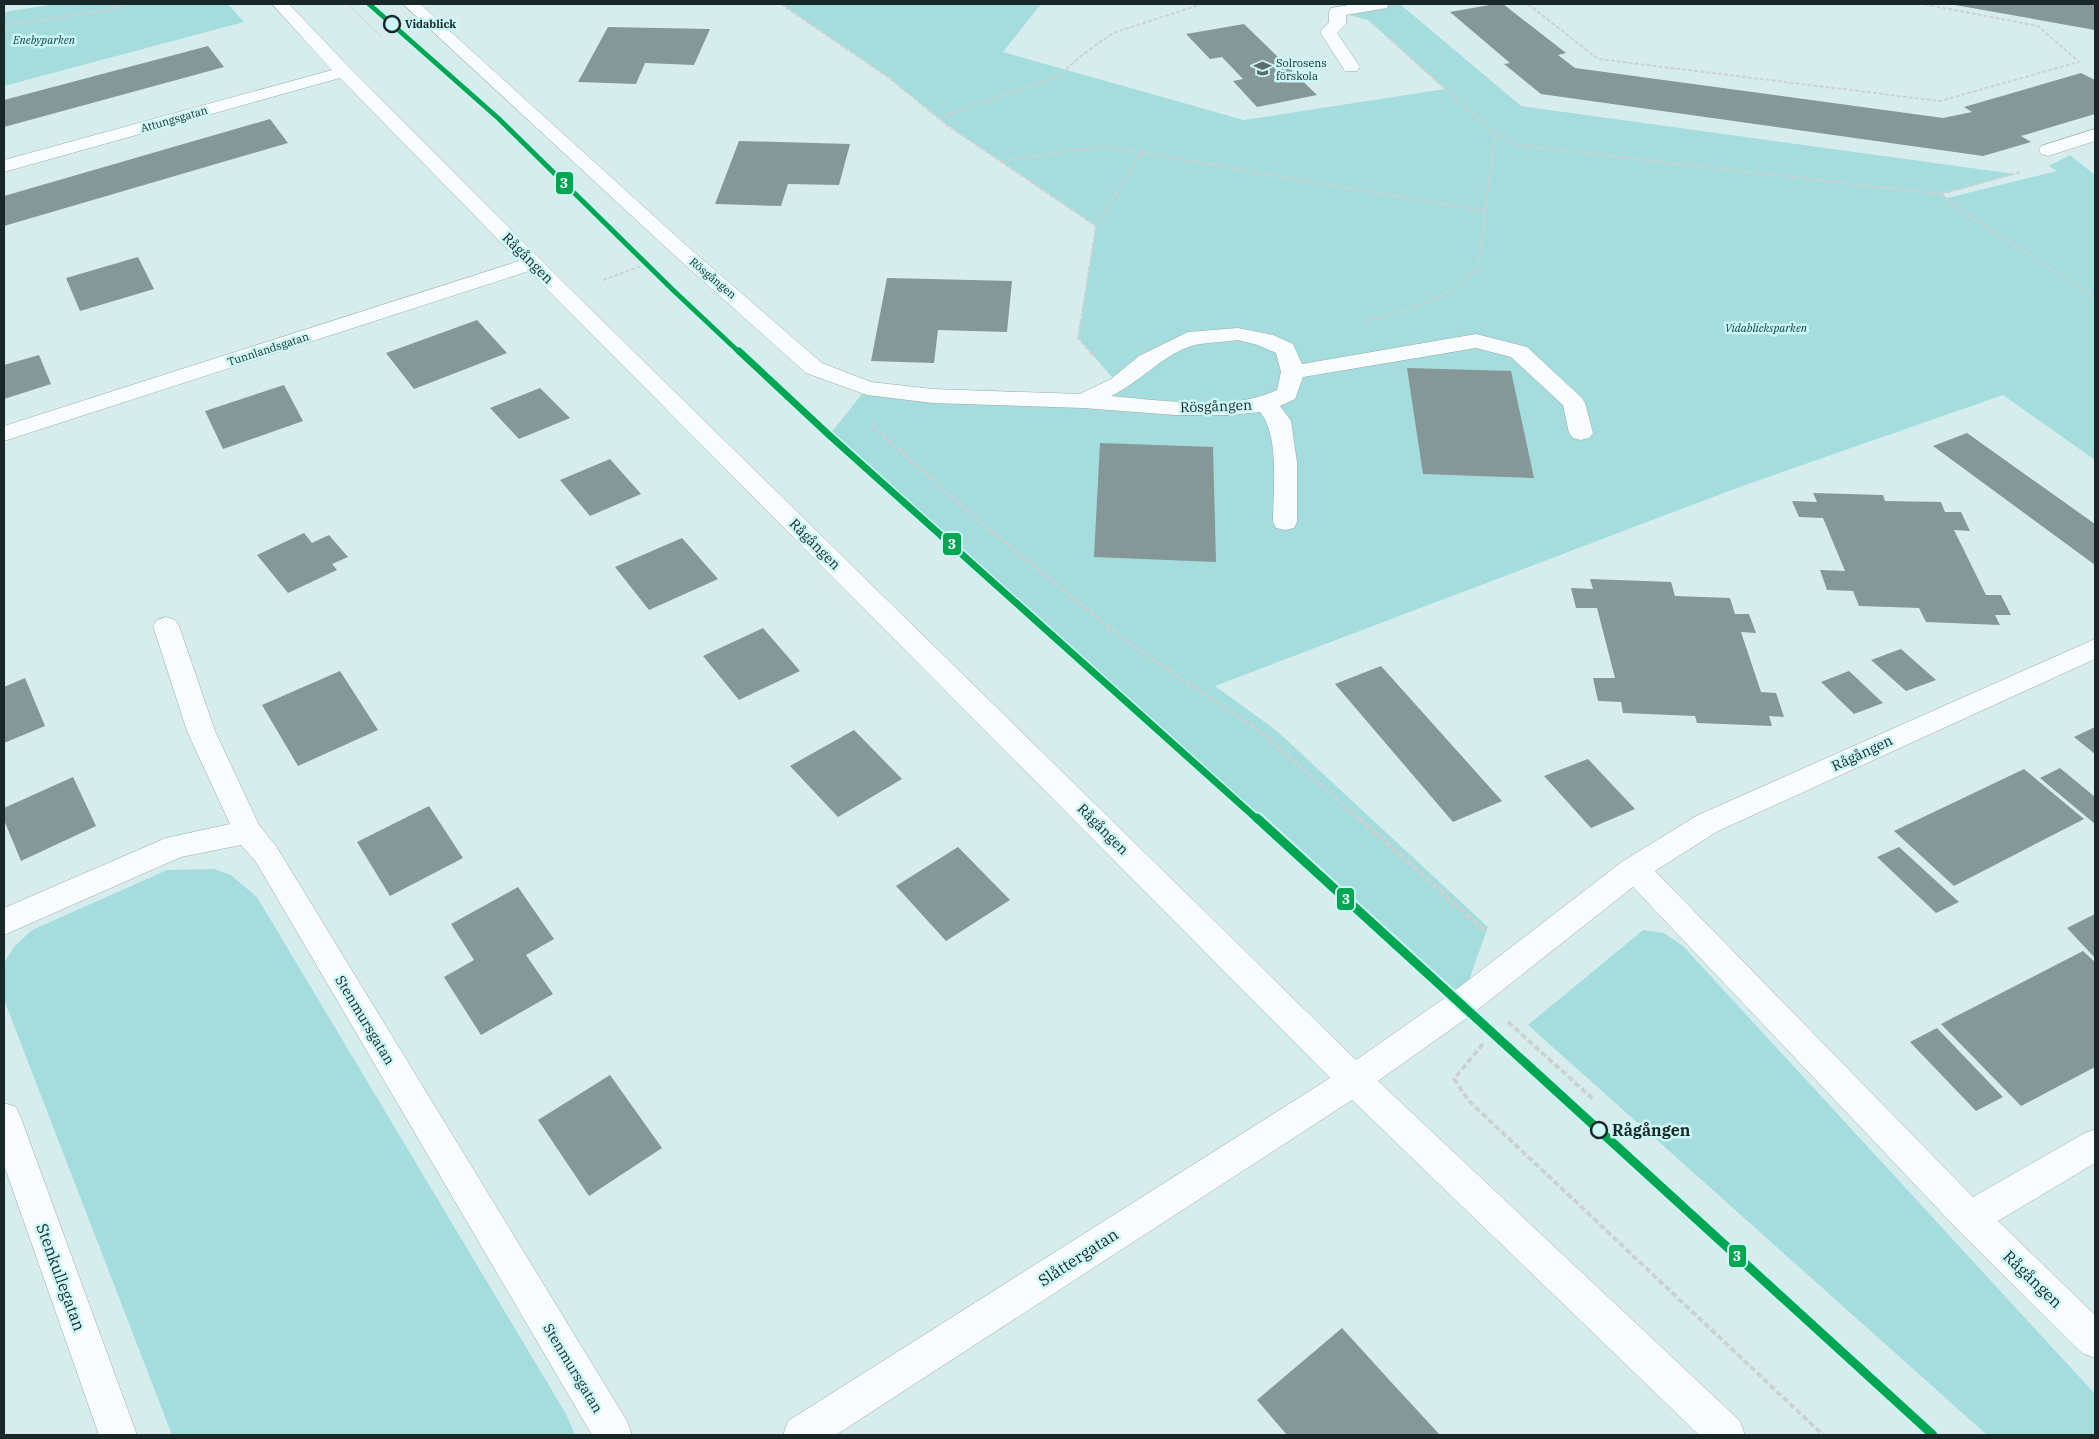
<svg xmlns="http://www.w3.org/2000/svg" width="2099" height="1439" font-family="'IBM Plex Serif',serif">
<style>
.green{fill:#a5ddde}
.building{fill:#869797}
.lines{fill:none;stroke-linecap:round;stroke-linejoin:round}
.minor-casing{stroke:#98aaaa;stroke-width:1}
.path-far2{stroke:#ccd2d2;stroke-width:2;stroke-dasharray:4 2;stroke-linecap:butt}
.path-far1{stroke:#ccd2d2;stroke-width:3;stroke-dasharray:4.5 2.5;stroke-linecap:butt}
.path{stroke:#ccd2d2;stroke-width:4;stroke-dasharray:6 3;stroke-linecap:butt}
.minor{fill:#f9fcfc;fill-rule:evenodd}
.tram{stroke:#cdd3d3;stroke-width:1}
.tram-1-far2-casing{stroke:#cdf7f7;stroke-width:8}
.tram-1-far1-casing{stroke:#cdf7f7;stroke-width:10}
.tram-1-casing{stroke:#cdf7f7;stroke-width:13}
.tram-1-far2{stroke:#00a651;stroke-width:5}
.tram-1-far1{stroke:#00a651;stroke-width:7}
.tram-1{stroke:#00a651;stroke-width:9}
.stop-dot{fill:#cdf7f7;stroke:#182828;stroke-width:2.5}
.labels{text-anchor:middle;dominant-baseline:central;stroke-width:5;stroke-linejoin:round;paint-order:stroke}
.far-stop-label{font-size:11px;font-weight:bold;fill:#182828;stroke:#cdf7f7;text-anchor:start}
.far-park-label{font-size:11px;font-style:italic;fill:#023c3d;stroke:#cdf7f7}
.far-poi-label{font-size:11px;fill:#182828;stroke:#cdf7f7;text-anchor:start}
.far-street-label{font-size:11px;fill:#182828;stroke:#cdf7f7}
.street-label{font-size:14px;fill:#182828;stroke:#cdf7f7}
.near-stop-label{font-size:16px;font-weight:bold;fill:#182828;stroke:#cdf7f7;text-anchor:start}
.near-street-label{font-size:16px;fill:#182828;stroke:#cdf7f7}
.line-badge{stroke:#cdf7f7;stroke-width:2}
.badge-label{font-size:14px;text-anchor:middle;font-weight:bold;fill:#fff}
</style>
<rect width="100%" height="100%" fill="#d7eded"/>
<g class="green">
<path d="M56 4H228L244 22 4 86V12Z"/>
<path d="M781 4H1041L1003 52 1244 120 1445 89 1368 20 1337 12 1381 4H1400L1521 106 2015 174 1942 194 1947 198 2057 171 2049 166 2070 155 2095 175V460L2003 395 1734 489 1215 686 1277 731 1488 927 1460 1005 1150 721 829 435 867 388 1082 401 1118 384 1078 338 1096 226 947 125 888 77Z"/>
<path d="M214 869 231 875 257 897 566 1414 575 1435H172L6 1005 4 999V963L14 947 32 930 167 870Z"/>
<path d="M1643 930 1664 933 1683 946 2095 1394V1435H1987L1528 1025Z"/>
</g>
<g class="building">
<path d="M1495 4H1503L1566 53 1558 55 1575 68 1943 118 1972 112 1964 107 2081 73 2095 80V114L2021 136 2031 142 1983 156 1541 94 1504 64 1510 63 1450 12Z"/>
<path d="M1955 4 2095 5V30L1955 5Z"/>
<path d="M1244 24 1317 95 1257 107 1233 81 1243 79 1222 57 1210 59 1186 34Z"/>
<path d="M608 27 710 29 694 65 645 63 636 84 578 82Z"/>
<path d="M208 46 224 67 4 127V100Z"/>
<path d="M270 119 288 143 4 226V196Z"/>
<path d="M739 141 850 144 839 185 788 184 781 206 715 204Z"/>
<path d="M138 257 154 289 80 311 66 278Z"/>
<path d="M887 278 1012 281 1007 332 938 330 934 363 871 361Z"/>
<path d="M477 320 507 353 414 389 386 353Z"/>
<path d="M39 355 51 384 4 399V365Z"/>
<path d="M1407 368 1511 371 1534 478 1423 474Z"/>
<path d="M284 385 303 421 223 449 205 411Z"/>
<path d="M540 388 570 418 519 439 490 408Z"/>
<path d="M1967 433 2095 524V565L1933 446Z"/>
<path d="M1100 443 1213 447 1216 562 1094 557Z"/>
<path d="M610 459 641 494 590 516 560 480Z"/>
<path d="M1813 493 1883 495 1885 501 1941 502 1945 512H1961L1970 531 1954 530 1986 595H2001L2011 615H1995L2000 625 1926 622 1919 608 1859 606 1853 591 1827 590 1820 570 1845 571 1823 518 1799 517 1792 501 1817 502Z"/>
<path d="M304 533 312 543 329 535 348 557 332 564 337 570 288 593 257 555Z"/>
<path d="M682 538 718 579 649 610 615 567Z"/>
<path d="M1590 579 1671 582 1675 596 1730 598 1735 614H1749L1756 633 1741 632 1761 692 1776 693 1784 717 1769 716 1772 726 1697 723 1695 716 1623 713 1621 702 1598 701 1593 678H1615L1597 608H1576L1571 588 1593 589Z"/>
<path d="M763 628 800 671 739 700 703 656Z"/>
<path d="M1901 649 1936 680 1906 691 1871 660Z"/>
<path d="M1381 666 1502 801 1453 822 1335 684Z"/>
<path d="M340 671 378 730 298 766 262 705Z"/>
<path d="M1849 671 1883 703 1854 714 1821 682Z"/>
<path d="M25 678 45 726 4 743V687Z"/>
<path d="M2095 727V754L2074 737Z"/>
<path d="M854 730 902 779 838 817 790 766Z"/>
<path d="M1588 759 1635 809 1591 828 1544 776Z"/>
<path d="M2060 768 2095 797V824L2040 778Z"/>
<path d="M2024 769 2084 819 1954 886 1894 831Z"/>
<path d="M73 777 96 826 21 861 4 820V808Z"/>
<path d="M429 806 463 858 390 896 357 842Z"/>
<path d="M958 847 1010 900 946 941 896 886Z"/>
<path d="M1899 847 1959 902 1936 913 1877 857Z"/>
<path d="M518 887 554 939 526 955 553 994 481 1035 444 977 474 960 451 924Z"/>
<path d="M2095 914V958L2067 928Z"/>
<path d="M2083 951 2095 962V1067L2021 1106 1941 1024Z"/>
<path d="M1937 1028 2003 1097 1976 1111 1910 1042Z"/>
<path d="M610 1075 662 1148 589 1196 538 1120Z"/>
<path d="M1342 1328 1392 1383 1440 1435H1287L1257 1400Z"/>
</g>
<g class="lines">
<defs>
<g id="minor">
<path d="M272 4H289L350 68 565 284 1356 1060 1449 995 1623 861 1698 815 2095 639V659L1718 831 1655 871 1973 1197 2083 1134 2095 1129V1163L1998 1221 2095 1315V1358L2082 1353 1958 1230 1633 887 1471 1015 1378 1081 1740 1421 1745 1435H1699L1352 1100 836 1435H783L788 1421 1330 1078 529 271 4 441V426L519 261 340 78 4 172V160L332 70Z"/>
<path d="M403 4H420L687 246 822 363 871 382 933 389 1080 394 1111 379 1139 356 1188 332 1238 328 1273 335 1293 344 1302 364 1476 334 1527 347 1582 398 1585 403 1593 433 1589 438 1581 440 1573 438 1569 433 1563 405 1511 357 1476 348 1303 377 1295 399 1280 406 1291 421 1297 462V522L1294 528 1285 530 1276 528 1273 522C1273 491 1280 436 1260 412L1229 415H1175L1083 408 933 403 867 395 806 373 673 254ZM1238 340 1258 345 1276 353 1281 372 1277 390C1232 412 1161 400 1111 396 1138 384 1167 351 1195 345 1209 342 1224 342 1238 340Z"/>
<path d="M1355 4H1389L1387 8 1346 15V24L1337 33 1360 67 1357 71H1345L1320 32 1329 22V12L1331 8Z"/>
<path d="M2095 129V141L2048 156 2041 154 2039 150 2041 146Z"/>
<path d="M166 617 175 620 179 626 215 731 259 825 276 846 627 1421 632 1435H592L256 862 241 845 181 857 4 935V908L166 838 230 824 187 731 153 626 157 620Z"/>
<path d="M4 1103 16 1107 21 1118 137 1435H99L4 1165Z"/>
</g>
</defs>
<use href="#minor" class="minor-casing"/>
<g class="path-far2">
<path d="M781 4 888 77 947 125 1096 226 1078 338 1091 353"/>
<path d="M1528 4 1598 59 1940 101 2079 62 2038 26 1923 4"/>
<path d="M4 25 103 11 129 4"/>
<path d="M1388 37 1495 134 1518 145 1941 194 1957 208 2095 297"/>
<path d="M938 118 1059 76 1082 55 1113 33 1202 4"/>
<path d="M1001 161 1103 146 1485 211"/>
<path d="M1941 194 2021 172"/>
<path d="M1096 226 1142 152"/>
<path d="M603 280 644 265"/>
<path d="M1365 321 1407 310 1455 289 1478 268 1495 134"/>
</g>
<g class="path-far1">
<path d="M1090 351 1093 355"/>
<path d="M872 425 974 517 1130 644 1266 736 1360 820"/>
</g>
<g class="path">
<path d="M1359 818 1485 931"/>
<path d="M1508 1022 1593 1099"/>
<path d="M1483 1044 1454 1079 1469 1101 1823 1435"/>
</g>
<use href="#minor" class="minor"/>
<path class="tram" d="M347 4 381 36"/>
<defs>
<path id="tram-1-far2" d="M369 4 498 118 674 291 740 353"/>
<path id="tram-1-far1" d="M739 351 829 435 1258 820"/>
<path id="tram-1" d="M1257 818 1933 1435"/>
</defs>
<use href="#tram-1-far2" class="tram-1-far2-casing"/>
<use href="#tram-1-far1" class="tram-1-far1-casing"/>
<use href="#tram-1" class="tram-1-casing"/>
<use href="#tram-1-far2" class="tram-1-far2"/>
<use href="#tram-1-far1" class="tram-1-far1"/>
<use href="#tram-1" class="tram-1"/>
</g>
<defs>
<symbol id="school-bare" viewBox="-9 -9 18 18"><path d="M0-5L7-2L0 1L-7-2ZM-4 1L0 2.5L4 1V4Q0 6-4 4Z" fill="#5b6d6d" stroke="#cdf7f7" stroke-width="2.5" paint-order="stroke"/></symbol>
</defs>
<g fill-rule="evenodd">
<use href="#school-bare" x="1250" y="56" width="25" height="25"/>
</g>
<g class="stop-dot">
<circle cx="392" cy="24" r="8"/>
<circle cx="1599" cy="1130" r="8"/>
</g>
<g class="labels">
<g class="far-stop-label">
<text x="405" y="24">Vidablick</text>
</g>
<g class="far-park-label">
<text x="44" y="40">Enebyparken</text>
<text x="1766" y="328">Vidablicksparken</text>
</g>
<g class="far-poi-label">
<text x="1276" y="63">Solrosens<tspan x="1276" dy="13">förskola</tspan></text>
</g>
<g class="far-street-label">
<text transform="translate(174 119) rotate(-16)">Attungsgatan</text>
<text transform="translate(713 278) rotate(40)">Rösgången</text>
<text transform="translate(268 349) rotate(-18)">Tunnlandsgatan</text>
</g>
<g class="street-label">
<text transform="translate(528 258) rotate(45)">Rågången</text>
<text transform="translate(1216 406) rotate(-2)">Rösgången</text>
<text transform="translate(815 544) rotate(45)">Rågången</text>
<text transform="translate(1862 753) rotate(-25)">Rågången</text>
<text transform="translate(1103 829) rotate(45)">Rågången</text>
<text transform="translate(365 1020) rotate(59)">Stenmursgatan</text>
<text transform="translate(573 1368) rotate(59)">Stenmursgatan</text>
</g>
<g class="near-stop-label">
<text x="1612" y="1130">Rågången</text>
</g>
<g class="near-street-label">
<text transform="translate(1078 1257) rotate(-33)">Slåttergatan</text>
<text transform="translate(61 1277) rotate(70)">Stenkullegatan</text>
<text transform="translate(2033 1279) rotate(44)">Rågången</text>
</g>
</g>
<g class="line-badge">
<rect x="555" y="171" width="19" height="24" rx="5" fill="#00a651"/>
<rect x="942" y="532" width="20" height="24" rx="5" fill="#00a651"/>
<rect x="1336" y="887" width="19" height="24" rx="5" fill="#00a651"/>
<rect x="1728" y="1244" width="19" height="24" rx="5" fill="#00a651"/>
</g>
<g class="badge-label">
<text x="564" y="188">3</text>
<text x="952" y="549">3</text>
<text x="1346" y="904">3</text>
<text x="1737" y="1261">3</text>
</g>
<rect width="2099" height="1439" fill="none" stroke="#182828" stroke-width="10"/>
</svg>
